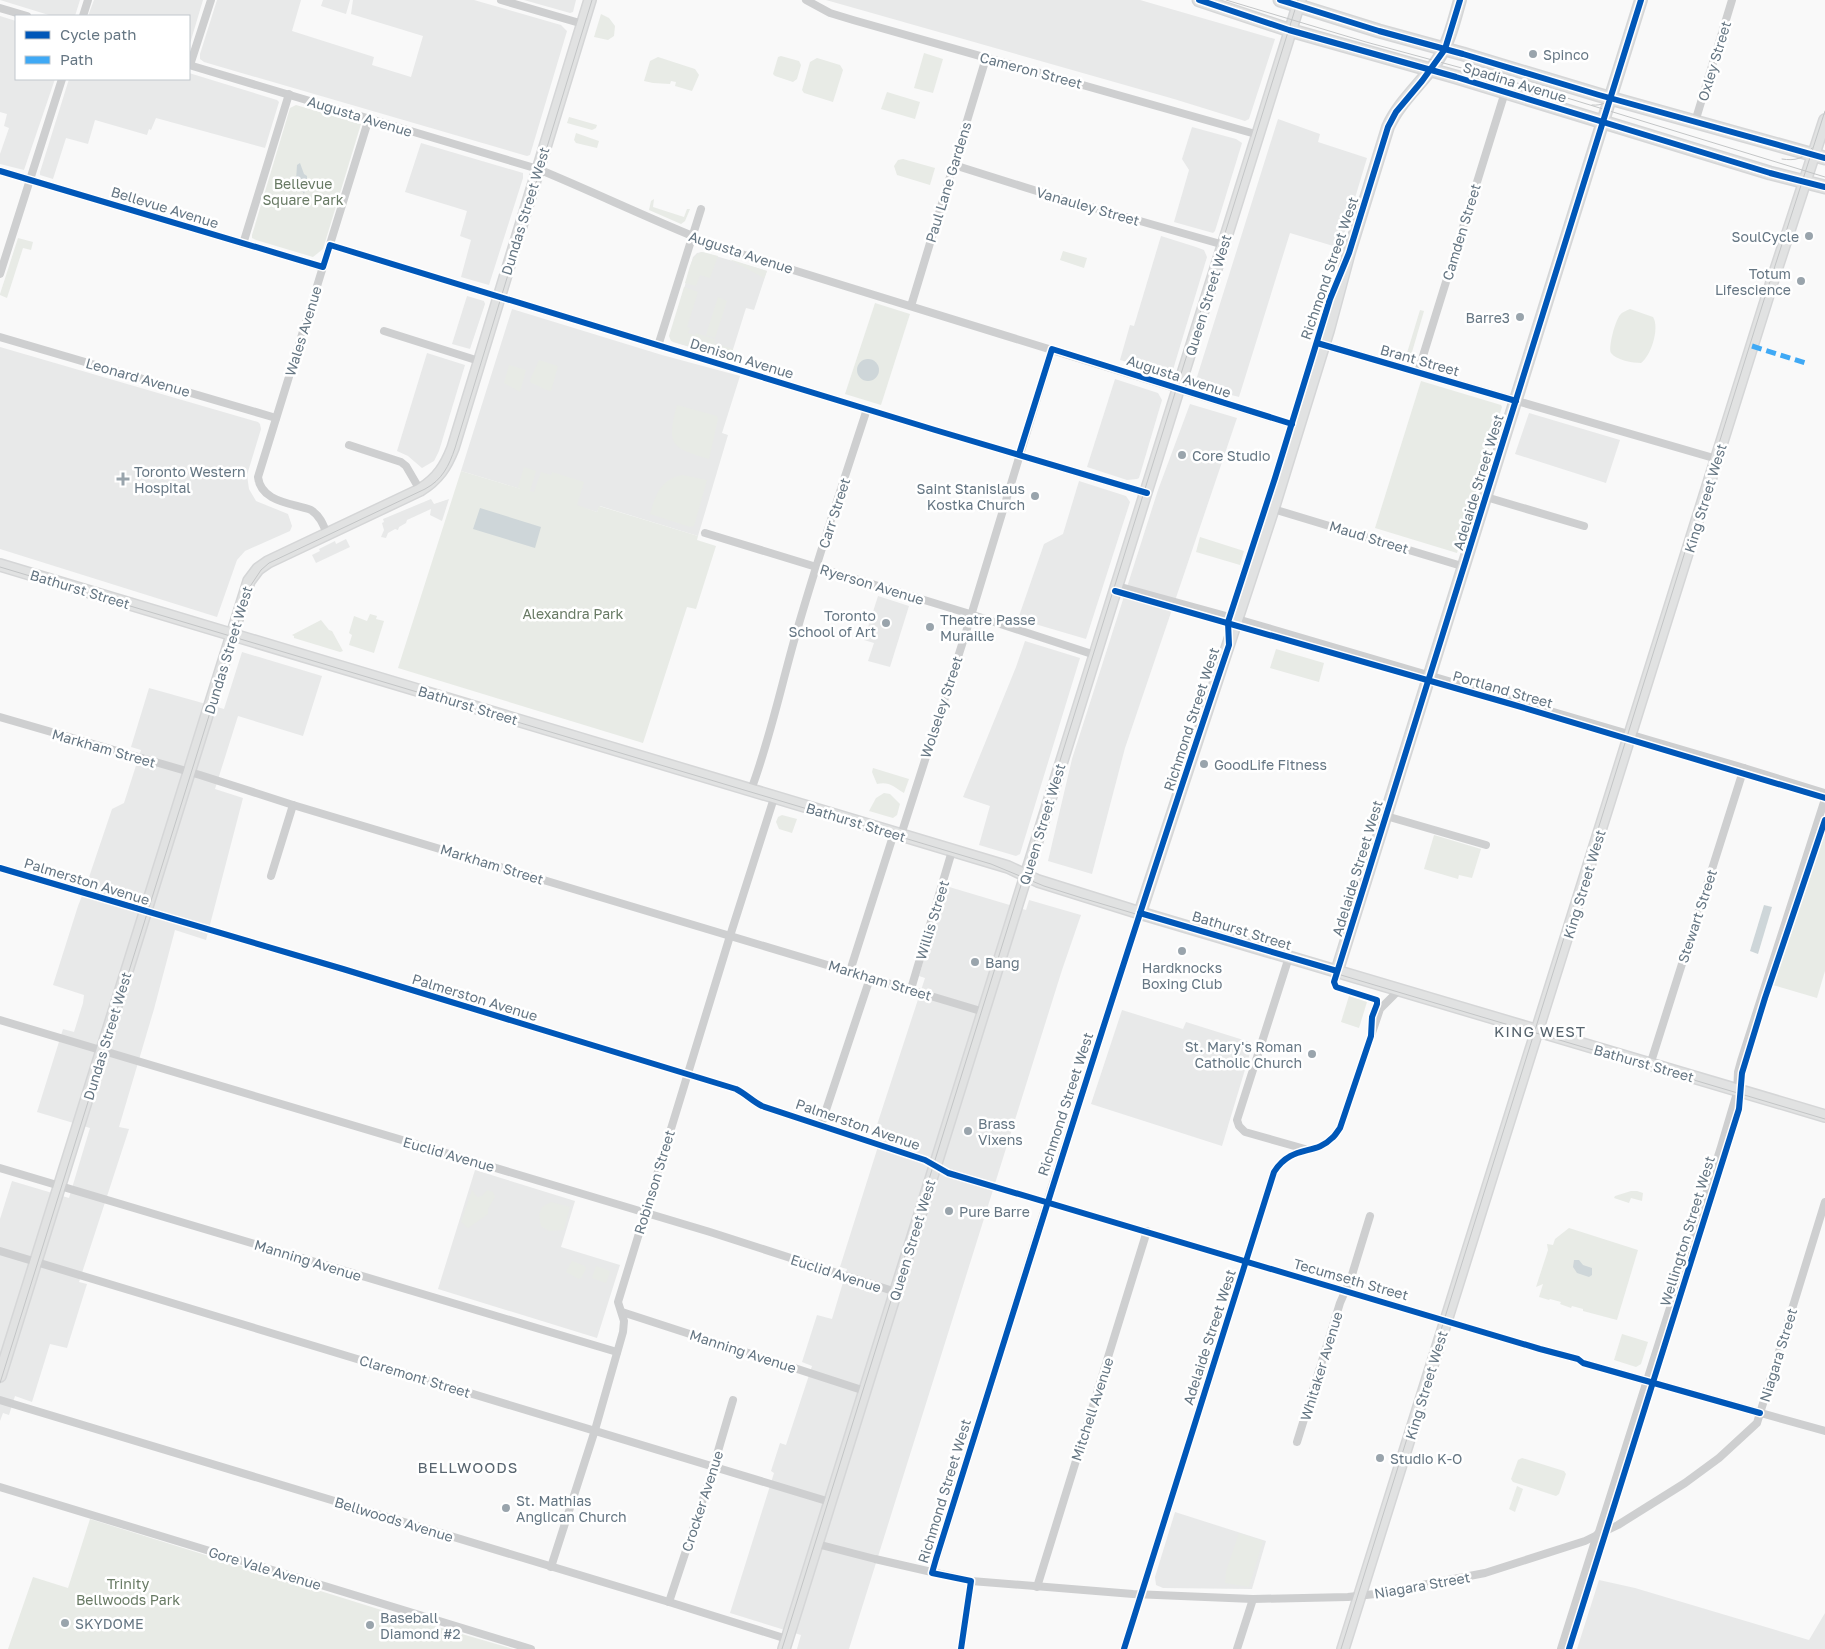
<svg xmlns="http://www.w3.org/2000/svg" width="1825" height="1649" font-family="'Golos Text',sans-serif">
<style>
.built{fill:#e8e9e9}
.green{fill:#e8ebe6}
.water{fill:#ced6d9}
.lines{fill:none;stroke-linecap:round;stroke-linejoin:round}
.secondary-casing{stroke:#d5d6d7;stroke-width:14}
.primary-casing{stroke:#d5d6d7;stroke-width:15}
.minor{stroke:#cecfd0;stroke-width:8}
.tertiary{stroke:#cecfd0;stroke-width:10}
.secondary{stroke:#e1e2e2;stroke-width:11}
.primary{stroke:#e1e2e2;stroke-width:12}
.tram{stroke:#c3c5c6;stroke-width:1}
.quiet{stroke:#3fa9f5;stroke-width:5;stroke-dasharray:10 5;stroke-linecap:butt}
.cycleway-casing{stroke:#fff;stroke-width:9}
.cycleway{stroke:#0057b8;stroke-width:6}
.poi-dot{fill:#99a4ac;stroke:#fff;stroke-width:2}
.labels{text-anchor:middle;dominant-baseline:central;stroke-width:5;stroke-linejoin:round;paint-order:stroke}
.poi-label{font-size:14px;fill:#657683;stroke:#fff;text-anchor:start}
.street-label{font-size:14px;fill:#657683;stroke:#fff}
.park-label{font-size:14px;fill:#687a64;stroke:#fff}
.neighbourhood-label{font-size:15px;letter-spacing:1px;fill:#57646e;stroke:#fff}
</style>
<rect width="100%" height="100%" fill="#f9f9f9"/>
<g class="built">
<path d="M0 0H80L75 16H52Z"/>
<path d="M94 0H203L189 47V16H88Z"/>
<path d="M217 0H301L292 31 374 57 372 65 411 77 423 36 351 14 353 0H474L561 25 567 31 530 155 527 156 204 62 200 59V54Z"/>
<path d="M323 0H350L346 14 321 6Z"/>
<path d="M524 0H576L573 12 570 13Z"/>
<path d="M826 0H1140L1275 39 1249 119 1245 121 1174 99Z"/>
<path d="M0 16 16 21V79H55L24 170 0 164V154L9 128 4 126 7 114 0 112Z"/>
<path d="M189 73 277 100 279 102 265 148 156 118 151 130 149 129 147 135 95 120 88 144 66 138 53 179 40 175V172L69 79H189Z"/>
<path d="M1278 119 1320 134 1318 142 1367 158 1340 248 1290 233 1239 397 1205 388 1198 380 1197 377Z"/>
<path d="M1192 127 1236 139 1242 143 1215 231 1213 233 1174 222 1189 170 1182 159Z"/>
<path d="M421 143 523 173V178L489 285 461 277 471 240 460 236 467 211 405 192Z"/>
<path d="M1161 236 1196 247 1204 250 1207 257 1172 373 1168 374 1120 360 1130 325 1134 326Z"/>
<path d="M702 252 767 271 754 310 746 308 730 359 673 342 670 338 693 257 697 253Z"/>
<path d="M467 296 484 301 485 304 470 349 452 344Z"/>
<path d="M512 309 662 355 740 376 722 433 728 435 698 536 600 506 597 512 461 471Z"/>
<path d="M0 347 258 422 260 424 261 429 247 475 249 489 256 501 288 514 292 526 290 531 245 551 237 560 217 617 0 549Z"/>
<path d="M427 353 465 365 439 451 434 461 422 468 408 456 397 451Z"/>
<path d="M1115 379 1158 393 1162 400 1139 478 1137 479 1127 480 1087 467Z"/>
<path d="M1190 404 1237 418 1125 748 1092 874 1048 861 1072 759 1158 490Z"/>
<path d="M1529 413 1620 440 1606 483 1515 454Z"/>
<path d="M1079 481 1126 496 1130 502 1086 639 1018 619 1044 544 1063 534Z"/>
<path d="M431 499 434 504 449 499 442 521 430 515 431 509 407 520 406 523 399 527 398 530 395 529 388 533 386 538 381 537 384 530 382 523 384 522 383 519Z"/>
<path d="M346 539 350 547 316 563 312 555 320 551 319 549 335 541 336 544Z"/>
<path d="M878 596 909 606 890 667 868 661 874 643 864 640Z"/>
<path d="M1025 641 1080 658 1020 854 1016 856 979 845 990 806 963 797 1016 667Z"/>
<path d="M242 652 322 676 303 736 238 716 215 789 243 798 206 940 175 930 154 1009 119 1127 129 1129 79 1282 87 1284 67 1348 50 1344 32 1402 15 1396 9 1415 3 1413 0 1421V1219L12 1181 69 1198 90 1128 37 1112 63 1029 74 1032 83 1003 84 995 53 985 78 906 86 886 112 809 124 803 141 750 131 747 149 688 224 709Z"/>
<path d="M946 886 1026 910 1029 900 1081 915 1062 970 849 1649H797L801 1635 730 1613 774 1473 771 1471 780 1443 786 1445 812 1366 802 1362 817 1315 832 1319 847 1269 840 1267 881 1137 874 1134 925 978 919 976Z"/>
<path d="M1122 1010 1183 1029 1186 1022 1253 1043 1222 1146 1091 1104Z"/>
<path d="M475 1170 575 1201 561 1247 620 1265 597 1338 438 1289Z"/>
<path d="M1175 1512 1266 1541 1252 1589 1163 1588 1156 1585 1155 1577Z"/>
<path d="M1599 1580 1635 1588 1809 1640 1825 1613V1649H1577Z"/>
</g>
<g class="green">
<path d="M601 14 609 18 615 26 614 36 608 40 594 37Z"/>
<path d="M924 53 943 59 933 93 914 88Z"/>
<path d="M781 56 799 61 801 65 797 79 793 82 775 76 773 74 778 57Z"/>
<path d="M658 57 695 69 699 75 692 91 675 86 676 82 671 81 670 84 653 83 644 81 650 61Z"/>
<path d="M817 58 840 65 843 70 833 102 804 93 802 90 810 62Z"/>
<path d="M887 92 920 102 915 119 881 109Z"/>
<path d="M296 105 361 124 323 249 313 257 256 240 252 238V235L290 108Z"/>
<path d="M569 117 597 125 596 128 592 130 567 123Z"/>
<path d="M576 133 599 141 597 148 576 143 574 140Z"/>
<path d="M903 159 935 168 930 185 897 175 894 166 898 160Z"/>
<path d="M654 199 653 207 684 217 687 209H690L685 221 681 224 649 210 651 201Z"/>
<path d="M18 238 33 242 31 250 23 248 7 298 0 295V294Z"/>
<path d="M1063 251 1087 258 1084 268 1060 260Z"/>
<path d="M702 252 718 256 710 278 700 275 696 286 685 283C689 272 690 255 702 252Z"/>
<path d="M729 259 767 271 764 278Z"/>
<path d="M684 287 698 292 687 327 690 328 688 333 695 335 696 333 715 339 714 343 733 349 730 359 671 341 669 336Z"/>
<path d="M718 297 727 301 715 338 706 335Z"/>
<path d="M875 303 910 314 881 405 845 394Z"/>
<path d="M1630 309 1653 317C1660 328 1651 356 1641 363 1633 363 1616 360 1611 353 1608 348 1615 321 1620 315 1622 312 1626 311 1630 309Z"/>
<path d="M1420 310 1424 311 1410 359 1391 353 1392 349 1407 353Z"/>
<path d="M539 360 558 366 551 391C543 390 539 385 531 383L530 380Z"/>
<path d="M509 365 526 370 520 392 504 383Z"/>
<path d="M1421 381 1501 405 1502 407 1457 553 1375 528Z"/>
<path d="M677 405 717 416 718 419 709 459C671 448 666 445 677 405Z"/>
<path d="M524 467 536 471 530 491 534 492 541 472 551 475 552 472 584 482 577 505 597 512 599 506 698 536 697 540 716 546 696 609 687 607 643 743 398 668 461 471 521 489 518 487Z"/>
<path d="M682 475 707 480 694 526 690 527 650 514C656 494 660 480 682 475Z"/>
<path d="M1200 537 1244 551 1240 565 1196 552Z"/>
<path d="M370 614 377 616 376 619 384 621 374 653 349 645 352 635 349 633 354 616 367 621Z"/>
<path d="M321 620 329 630 332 631 343 651 340 652 294 638V636L292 635Z"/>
<path d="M1276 649 1324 663 1319 682 1270 668Z"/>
<path d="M873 768 909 779 904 793C894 787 889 781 877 784L872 772Z"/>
<path d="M884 793 890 794 900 804 897 815 893 818 869 811 876 798Z"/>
<path d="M782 815 797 819 792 833 779 829 776 822 778 817Z"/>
<path d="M1825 830V971L1817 998 1773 985Z"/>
<path d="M1434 835 1481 849 1472 878 1459 875 1458 879 1424 869Z"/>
<path d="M1349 996 1367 1002 1359 1028 1341 1022Z"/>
<path d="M472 1190 477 1197 482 1196 487 1190 493 1192 495 1197 488 1209V1214L468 1228 461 1222Z"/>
<path d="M1631 1191H1637L1643 1193 1642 1201 1631 1198 1629 1203 1614 1198 1615 1196Z"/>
<path d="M551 1202 570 1207 564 1230 549 1231 541 1226 539 1215 542 1207Z"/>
<path d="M1569 1228 1638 1250 1617 1320 1583 1311V1309L1572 1306 1571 1308 1560 1304 1561 1302 1550 1299 1549 1300 1539 1297 1543 1284 1536 1287 1548 1250 1547 1244 1553 1245 1555 1239Z"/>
<path d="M572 1261 585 1266 586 1269 581 1278 579 1279 566 1272Z"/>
<path d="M596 1266 610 1271 606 1283 592 1278Z"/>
<path d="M1622 1334 1648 1342 1641 1364 1636 1367 1614 1360Z"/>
<path d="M1522 1458 1564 1471 1566 1474 1559 1494 1556 1496 1513 1482 1511 1479 1518 1460Z"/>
<path d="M1517 1486 1523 1489 1515 1512 1509 1509Z"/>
<path d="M90 1519 407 1618 513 1649H8L33 1577 68 1588Z"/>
<path d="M1239 1533 1263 1541 1249 1587 1225 1583 1226 1572Z"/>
</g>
<g class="water">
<path d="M300 163 304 174 307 176V185L304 194 296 180 297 165Z"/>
<circle cx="868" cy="370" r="11"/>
<path d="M480 508 541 527 535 548 473 529Z"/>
<path d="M1764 905 1772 907 1758 954 1750 951Z"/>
<path d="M1574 1260H1579L1583 1265 1592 1268V1275L1589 1277 1577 1273 1573 1267Z"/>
</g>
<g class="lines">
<defs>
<g id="secondary">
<path d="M0 565 1008 867 1038 881 1140 913 1825 1116"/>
<path d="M1140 913 1273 509 1328 331 1349 253 1388 127C1399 102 1422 83 1437 61 1449 43 1454 21 1460 0"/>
<path d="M1337 971 1641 0"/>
<path d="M0 1376 249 581 258 569 268 562 420 490C438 479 446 466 453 448L590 0"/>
<path d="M784 1649 1300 0"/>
<path d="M1343 1649 1773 279 1825 120"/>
</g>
<g id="primary">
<path d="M1199 0 1289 30 1456 77 1770 173 1825 187"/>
<path d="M1280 0 1379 31 1463 54 1599 95 1825 158"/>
</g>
</defs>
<use href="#secondary" class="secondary-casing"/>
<use href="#primary" class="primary-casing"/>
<g class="minor">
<path d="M501 0 583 24"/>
<path d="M806 0 830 13 853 20 1259 135"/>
<path d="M0 8 27 16"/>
<path d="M83 16 88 0"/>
<path d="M189 65 538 169C601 195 662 225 725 249L1298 426"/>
<path d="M190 65 211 0"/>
<path d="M1695 122 1732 0"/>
<path d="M954 165 1056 197 1224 245"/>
<path d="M0 171 323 267"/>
<path d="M243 244 289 94"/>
<path d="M330 245 935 430 1147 493"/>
<path d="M0 274 62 79"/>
<path d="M911 306 986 58"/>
<path d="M384 331 479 361"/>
<path d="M0 337 276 418"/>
<path d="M1324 345 1717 459"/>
<path d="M658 346 701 209"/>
<path d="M1418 372 1505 92"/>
<path d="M349 445 401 462 406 466 420 490"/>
<path d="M1486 497 1584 526"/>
<path d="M1273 509 1465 567"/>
<path d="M705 533 970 614 1095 655"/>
<path d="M327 534C323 524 320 516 311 510 291 503 261 502 258 477L369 118"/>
<path d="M1117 586 1237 619 1744 768 1824 793 1825 797"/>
<path d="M0 717 200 775 293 805 984 1012"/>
<path d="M751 790C769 742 780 691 794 641 816 563 842 486 867 409"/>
<path d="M1386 816 1486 845"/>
<path d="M901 835 966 632 1052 349"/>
<path d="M0 868 343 969 736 1089C746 1094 752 1101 762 1106L925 1160 948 1173 1540 1349 1578 1359 1583 1363 1825 1431"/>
<path d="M271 876 293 805"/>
<path d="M1289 957 1237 1120 1239 1126 1245 1132 1305 1149"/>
<path d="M850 971 894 833"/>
<path d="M911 989 952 851"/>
<path d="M0 1020 710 1232 896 1292"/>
<path d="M1650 1065 1744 768"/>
<path d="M821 1125 870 978"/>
<path d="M0 1168 617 1352"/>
<path d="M0 1251 830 1502"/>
<path d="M622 1312 865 1391"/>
<path d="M0 1400 669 1602 787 1639"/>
<path d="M1297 1442 1340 1303 1351 1278 1370 1216"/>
<path d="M0 1487 531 1649"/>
<path d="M1598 1535 1721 1147 1737 1093 1738 1072 1741 1061 1825 799"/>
<path d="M817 1544 875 1559 971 1581 1133 1594 1253 1599 1348 1597 1375 1594 1485 1573 1585 1541 1618 1525 1685 1483 1719 1458 1757 1423 1825 1202"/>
<path d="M551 1567 595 1430 623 1332 624 1321 618 1302 730 936 774 798"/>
<path d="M932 1573 1050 1193 1140 913"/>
<path d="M1037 1587 1147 1231"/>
<path d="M669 1602 711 1475 733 1400"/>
<path d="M961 1649 971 1581"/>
<path d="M1124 1649 1274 1172C1292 1144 1315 1156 1332 1138 1335 1136 1337 1132 1340 1128L1380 1009 1399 990"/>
<path d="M1237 1649 1253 1599"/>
</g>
<path class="tertiary" d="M1562 1649 1598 1535"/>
<use href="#secondary" class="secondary"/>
<use href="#primary" class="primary"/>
<g class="tram">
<path d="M1226 0 1366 42 1528 86 1825 177"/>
<path d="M1592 105C1602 106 1610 102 1614 93L1644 0"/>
<path d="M1782 159C1795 161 1804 159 1812 148"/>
<path d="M0 567 991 864 1044 886 1082 898 1825 1119"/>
<path d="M0 1383 249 588 261 570 269 563 425 489C442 480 449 466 455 448L592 0"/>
<path d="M782 1649 1298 0"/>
<path d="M1341 1649 1763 303 1825 111"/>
</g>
<path class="quiet" d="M1752 346 1809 364"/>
<defs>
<g id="cycleway">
<path d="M1199 0 1289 30 1456 77 1770 173 1825 187"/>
<path d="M1280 0 1379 31 1463 54 1599 95 1825 158"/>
<path d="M0 171 323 267 330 245 935 430 1147 493"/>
<path d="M1317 343 1516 401"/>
<path d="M1019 454 1052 349 1292 424"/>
<path d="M1115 591 1511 704 1825 798"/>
<path d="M0 868 343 969 736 1089C746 1094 752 1101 762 1106L925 1160 948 1173 1540 1349 1578 1359 1583 1363 1760 1413"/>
<path d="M1140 913 1337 971"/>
<path d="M961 1649 971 1581 932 1573 936 1559C1032 1253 1126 948 1229 645L1228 622 1275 478 1330 299 1349 253 1388 127 1396 112 1422 81 1445 49 1460 0"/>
<path d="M1124 1649 1274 1172C1292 1144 1315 1156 1332 1138 1335 1136 1337 1132 1340 1128L1371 1036 1372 1017 1377 1004V1000L1336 987 1334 982 1641 0"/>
<path d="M1569 1649 1739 1109 1742 1073 1765 998 1825 820"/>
</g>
</defs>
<use href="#cycleway" class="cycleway-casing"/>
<use href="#cycleway" class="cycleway"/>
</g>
<g class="poi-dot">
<circle cx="1533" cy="54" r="5"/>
<circle cx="1809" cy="236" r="5"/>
<circle cx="1801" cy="281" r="5"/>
<circle cx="1520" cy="317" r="5"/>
<circle cx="1182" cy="455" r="5"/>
<path d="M120.5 471.5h5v5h5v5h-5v5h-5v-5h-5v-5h5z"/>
<circle cx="1035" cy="496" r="5"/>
<circle cx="886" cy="623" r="5"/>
<circle cx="930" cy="627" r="5"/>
<circle cx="1204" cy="764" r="5"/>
<circle cx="1182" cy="951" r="5"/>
<circle cx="975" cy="962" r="5"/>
<circle cx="1312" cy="1054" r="5"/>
<circle cx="968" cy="1131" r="5"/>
<circle cx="949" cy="1211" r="5"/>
<circle cx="1380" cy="1458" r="5"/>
<circle cx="506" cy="1508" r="5"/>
<circle cx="65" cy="1623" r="5"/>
<circle cx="370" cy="1625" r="5"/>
</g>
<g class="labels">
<g class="poi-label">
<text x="1543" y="54">Spinco</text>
<text x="1799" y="236" text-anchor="end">SoulCycle</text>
<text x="1791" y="273" text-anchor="end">Totum<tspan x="1791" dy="16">Lifescience</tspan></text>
<text x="1510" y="317" text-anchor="end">Barre3</text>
<text x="1192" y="455">Core Studio</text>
<text x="134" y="471">Toronto Western<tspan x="134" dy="16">Hospital</tspan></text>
<text x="1025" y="488" text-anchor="end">Saint Stanislaus<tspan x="1025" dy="16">Kostka Church</tspan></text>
<text x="876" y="615" text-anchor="end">Toronto<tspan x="876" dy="16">School of Art</tspan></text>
<text x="940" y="619">Theatre Passe<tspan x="940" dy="16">Muraille</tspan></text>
<text x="1214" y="764">GoodLife Fitness</text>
<text x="985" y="962">Bang</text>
<text x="1182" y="967" text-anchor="middle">Hardknocks<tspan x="1182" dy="16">Boxing Club</tspan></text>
<text x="1302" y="1046" text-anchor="end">St. Mary's Roman<tspan x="1302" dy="16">Catholic Church</tspan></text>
<text x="978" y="1123">Brass<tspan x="978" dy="16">Vixens</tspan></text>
<text x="959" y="1211">Pure Barre</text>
<text x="1390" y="1458">Studio K-O</text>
<text x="516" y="1500">St. Mathias<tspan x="516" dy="16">Anglican Church</tspan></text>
<text x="380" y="1617">Baseball<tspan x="380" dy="16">Diamond #2</tspan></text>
<text x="75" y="1623">SKYDOME</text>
</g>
<g class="street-label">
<text transform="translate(1714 61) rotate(-73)">Oxley Street</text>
<text transform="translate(1031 70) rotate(15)">Cameron Street</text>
<text transform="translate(1515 82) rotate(17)">Spadina Avenue</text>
<text transform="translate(360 116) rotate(17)">Augusta Avenue</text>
<text transform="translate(948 182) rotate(-73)">Paul Lane Gardens</text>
<text transform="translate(1088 206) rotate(16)">Vanauley Street</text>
<text transform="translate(165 207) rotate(17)">Bellevue Avenue</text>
<text transform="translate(525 211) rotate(-73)">Dundas Street West</text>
<text transform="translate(1461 232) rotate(-73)">Camden Street</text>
<text transform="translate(741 252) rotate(18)">Augusta Avenue</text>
<text transform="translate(1329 268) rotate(-71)">Richmond Street West</text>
<text transform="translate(1208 295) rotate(-73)">Queen Street West</text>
<text transform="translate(303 331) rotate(-73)">Wales Avenue</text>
<text transform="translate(742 358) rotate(17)">Denison Avenue</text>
<text transform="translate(1420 360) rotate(16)">Brant Street</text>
<text transform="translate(1179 376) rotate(18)">Augusta Avenue</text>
<text transform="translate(138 377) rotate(16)">Leonard Avenue</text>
<text transform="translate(1478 482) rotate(-73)">Adelaide Street West</text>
<text transform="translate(1705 498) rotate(-73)">King Street West</text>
<text transform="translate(834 513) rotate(-72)">Carr Street</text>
<text transform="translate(1369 537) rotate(17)">Maud Street</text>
<text transform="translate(872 584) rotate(17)">Ryerson Avenue</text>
<text transform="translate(80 589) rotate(17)">Bathurst Street</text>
<text transform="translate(228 650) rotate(-73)">Dundas Street West</text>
<text transform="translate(1503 689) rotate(16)">Portland Street</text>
<text transform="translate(468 705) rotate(17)">Bathurst Street</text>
<text transform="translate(941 707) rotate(-72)">Wolseley Street</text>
<text transform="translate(1191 719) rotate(-72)">Richmond Street West</text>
<text transform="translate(104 748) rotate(16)">Markham Street</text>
<text transform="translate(856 822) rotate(17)">Bathurst Street</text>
<text transform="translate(1042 824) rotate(-73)">Queen Street West</text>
<text transform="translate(492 864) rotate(17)">Markham Street</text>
<text transform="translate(1357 868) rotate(-73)">Adelaide Street West</text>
<text transform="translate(87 881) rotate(17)">Palmerston Avenue</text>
<text transform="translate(1584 884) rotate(-73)">King Street West</text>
<text transform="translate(1697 916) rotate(-72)">Stewart Street</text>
<text transform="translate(932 920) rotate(-73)">Willis Street</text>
<text transform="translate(1242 930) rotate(17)">Bathurst Street</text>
<text transform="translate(880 980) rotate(17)">Markham Street</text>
<text transform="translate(475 997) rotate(17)">Palmerston Avenue</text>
<text transform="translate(107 1036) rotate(-73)">Dundas Street West</text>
<text transform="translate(1644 1063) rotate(16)">Bathurst Street</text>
<text transform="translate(1065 1104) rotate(-72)">Richmond Street West</text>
<text transform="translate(858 1124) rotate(19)">Palmerston Avenue</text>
<text transform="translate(449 1154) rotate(16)">Euclid Avenue</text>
<text transform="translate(654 1182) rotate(-73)">Robinson Street</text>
<text transform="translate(1687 1231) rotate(-73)">Wellington Street West</text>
<text transform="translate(912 1240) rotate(-73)">Queen Street West</text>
<text transform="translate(308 1260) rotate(17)">Manning Avenue</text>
<text transform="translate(836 1273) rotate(18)">Euclid Avenue</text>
<text transform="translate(1351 1279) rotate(16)">Tecumseth Street</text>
<text transform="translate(1209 1337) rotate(-72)">Adelaide Street West</text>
<text transform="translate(743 1351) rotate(18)">Manning Avenue</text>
<text transform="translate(1778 1355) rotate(-73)">Niagara Street</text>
<text transform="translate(1321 1366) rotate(-73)">Whitaker Avenue</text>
<text transform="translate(415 1376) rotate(17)">Claremont Street</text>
<text transform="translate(1426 1385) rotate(-73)">King Street West</text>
<text transform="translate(1092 1409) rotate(-72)">Mitchell Avenue</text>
<text transform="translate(944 1491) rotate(-73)">Richmond Street West</text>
<text transform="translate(702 1501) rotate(-72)">Crocker Avenue</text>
<text transform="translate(394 1519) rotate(17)">Bellwoods Avenue</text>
<text transform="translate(265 1568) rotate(17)">Gore Vale Avenue</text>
<text transform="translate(1422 1585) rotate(-10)">Niagara Street</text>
</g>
<g class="park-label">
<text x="303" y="183">Bellevue<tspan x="303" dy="16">Square Park</tspan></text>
<text x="573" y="613">Alexandra Park</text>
<text x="128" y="1583">Trinity<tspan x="128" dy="16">Bellwoods Park</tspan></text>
</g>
<g class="neighbourhood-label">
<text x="1540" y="1031">KING WEST</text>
<text x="468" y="1467">BELLWOODS</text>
</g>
</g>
<rect x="15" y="15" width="175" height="65" fill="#ffffff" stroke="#c1c8cd"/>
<rect x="25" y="31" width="25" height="8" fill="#0057b8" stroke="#c1c8cd"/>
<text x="60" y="40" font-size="15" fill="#657683">Cycle path</text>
<rect x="25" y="56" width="25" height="8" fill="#3fa9f5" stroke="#c1c8cd"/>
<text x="60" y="65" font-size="15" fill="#657683">Path</text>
</svg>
